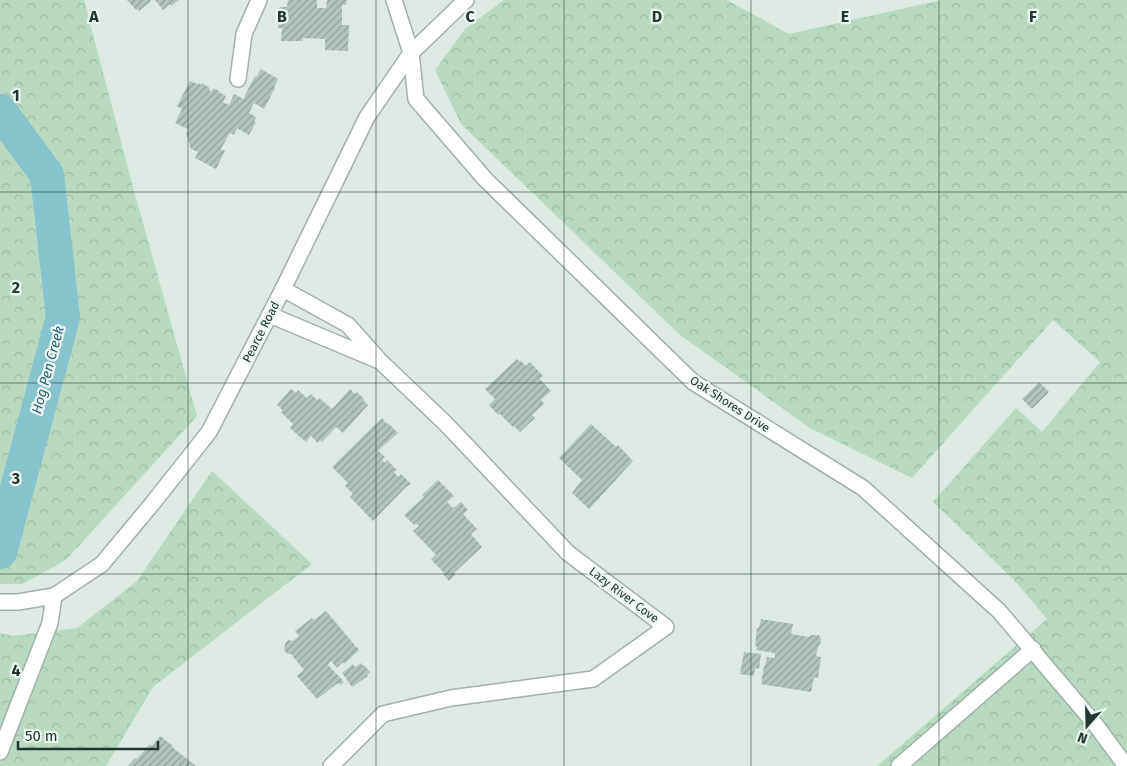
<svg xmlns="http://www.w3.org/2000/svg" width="1127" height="766" font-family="'Fira Sans',sans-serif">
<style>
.forest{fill:url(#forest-crowns)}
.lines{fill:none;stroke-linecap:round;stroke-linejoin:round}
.river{stroke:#87c3cc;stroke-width:34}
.building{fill:url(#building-hatch)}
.minor-casing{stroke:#a1b0ab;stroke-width:18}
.minor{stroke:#fff;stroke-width:15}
.grid{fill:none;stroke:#203831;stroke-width:1;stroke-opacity:0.55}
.labels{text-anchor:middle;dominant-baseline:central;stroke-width:4.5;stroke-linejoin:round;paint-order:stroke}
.street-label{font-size:12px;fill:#203831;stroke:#eef6f2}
.water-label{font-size:14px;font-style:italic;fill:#1e6470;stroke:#eef6f2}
.grid-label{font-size:16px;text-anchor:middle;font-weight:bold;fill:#203831;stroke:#eef6f2;stroke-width:4.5;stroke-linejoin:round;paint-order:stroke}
</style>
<defs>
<pattern id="forest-crowns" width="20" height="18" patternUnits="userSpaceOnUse" patternTransform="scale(1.25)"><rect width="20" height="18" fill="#b7dac0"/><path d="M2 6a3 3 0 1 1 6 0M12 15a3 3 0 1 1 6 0" fill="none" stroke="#9dbca5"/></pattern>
<pattern id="building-hatch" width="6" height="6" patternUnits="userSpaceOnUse" patternTransform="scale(1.25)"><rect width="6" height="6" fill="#b3c3bd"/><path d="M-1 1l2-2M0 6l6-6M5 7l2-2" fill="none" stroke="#919f9a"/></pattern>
</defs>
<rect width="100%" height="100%" fill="#dee9e4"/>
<g class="forest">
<path d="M0 0H84L134 191 197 416 66 560 22 584H0Z"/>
<path d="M504 0H727L789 34 941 0H1127V766H877L1047 619 1014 580 933 502 1016 408 1042 432 1100 362 1053 320 912 478 810 428 680 335 461 124 435 70 465 29Z"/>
<path d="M212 471 312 564 153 687 106 766H0V633L13 636 77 628 137 581Z"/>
</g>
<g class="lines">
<path class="river" d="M0 111 47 175 63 317 0 552"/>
</g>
<g class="building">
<path d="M127 0H150L151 1 139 11 138 9 136 10Z"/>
<path d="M155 0H179L171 6 170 4 163 10Z"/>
<path d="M288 0H317V8H326L327 0H347L346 5H342V25H349L348 51 325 50V39L303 38V41H281L282 28H278L280 7H287Z"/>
<path d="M261 69 278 79 274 87 275 88 264 109 254 103 249 113 256 117 254 122H256L249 135 237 128 234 135 230 133 221 149 225 151 216 169 195 158 198 152 191 149 186 133 188 129 175 123 182 109 177 106 190 81 197 84 198 83 201 85 202 83 210 88 209 90 211 92 213 88 219 91V92L226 96 223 102 229 105 234 94 244 99 245 97H244L255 76 256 77Z"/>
<path d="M517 359 520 362 521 361 526 366 530 362 543 376 540 379 551 391 541 400 544 404 532 415 535 418 520 432 514 426 513 427 500 414 498 415 489 405 495 399 485 389Z"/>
<path d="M1039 382 1049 392 1032 409 1022 399Z"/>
<path d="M291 389 296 393 298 390 307 398 311 394 317 400 319 398 332 409 350 389 355 394 357 392 364 399 363 400 368 405 343 433 336 427 322 442 320 440 318 443 311 436 306 442 290 428 293 424 281 412 283 410 277 405Z"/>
<path d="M382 418 387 424 388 423 398 433 378 451 385 457 382 460 385 463 387 460 397 470 394 472 398 477 401 474 411 484 406 487 373 521 350 497 353 494 345 486 348 483 332 467Z"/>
<path d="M591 424 616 447 618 445 633 461 589 509 572 493 582 480 559 458Z"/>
<path d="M438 480 454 496 447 502 453 508 461 502 468 510 463 514 477 529 471 534 482 547 454 573 456 574 449 581 443 574 444 573 431 559 436 555 413 531 419 526 416 523 414 525 404 515 424 497 422 495Z"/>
<path d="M326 611 359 650 344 664 343 662 337 668 331 661 328 665 344 682 340 685 338 683 317 699 297 676 304 670 291 654H287L284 650 285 644 288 640 293 641 299 636 295 631 312 618 314 620Z"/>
<path d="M761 619 793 624 791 634 809 637 812 635H819L821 639 820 644 818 647 816 656 821 657 818 678 814 677 811 692 761 684 764 666H765L767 657 775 658V653L756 650 757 646H755L757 628H759Z"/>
<path d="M744 652 761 654 759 669 755 668 754 676 740 674Z"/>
<path d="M361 663 363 666 364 665 370 672 367 675 368 676 352 687 342 673 353 664 355 667Z"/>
<path d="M160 736 173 746 172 747 196 766H128L135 758 137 759 150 744 152 746Z"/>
</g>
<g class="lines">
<defs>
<g id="minor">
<path d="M394 0 411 53 416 99 485 179 693 382 863 488 999 611 1095 724 1126 766"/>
<path d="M238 79 244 34 259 0"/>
<path d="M283 289 348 325 380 361 446 424 568 553 666 627 593 679 451 698 383 714 331 766"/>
<path d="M270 315 377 360"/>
<path d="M0 602H18L54 596 102 564 152 504 209 432 283 289 367 117 411 53 466 0"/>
<path d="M0 752 50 623 54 596"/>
<path d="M899 766 1033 649"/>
</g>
</defs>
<use href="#minor" class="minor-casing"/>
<use href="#minor" class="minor"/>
</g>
<path class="grid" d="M188 0V766M376 0V766M564 0V766M751 0V766M939 0V766M0 192H1127M0 383H1127M0 574H1127"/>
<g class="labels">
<g class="street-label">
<text transform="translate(261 332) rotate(-63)">Pearce Road</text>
<text transform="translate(730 404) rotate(33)">Oak Shores Drive</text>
<text transform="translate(624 595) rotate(37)">Lazy River Cove</text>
</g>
<g class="water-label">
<text transform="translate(48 370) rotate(-75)">Hog Pen Creek</text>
</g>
</g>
<g class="grid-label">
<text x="94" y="22">A</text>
<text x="282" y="22">B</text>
<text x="470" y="22">C</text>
<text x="657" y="22">D</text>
<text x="845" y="22">E</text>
<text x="1033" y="22">F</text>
<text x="16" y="101">1</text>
<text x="16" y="293">2</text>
<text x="16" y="484">3</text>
<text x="16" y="676">4</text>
</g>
<g transform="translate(1087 726) rotate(200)" stroke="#eef6f2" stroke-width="4" paint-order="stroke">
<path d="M0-4L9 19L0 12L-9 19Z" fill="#203831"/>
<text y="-8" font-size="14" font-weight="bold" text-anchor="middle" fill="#203831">N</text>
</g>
<path d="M18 741v8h140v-8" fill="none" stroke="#203831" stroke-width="2.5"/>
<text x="25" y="741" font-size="15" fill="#203831" stroke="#eef6f2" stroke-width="4" paint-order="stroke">50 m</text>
</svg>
